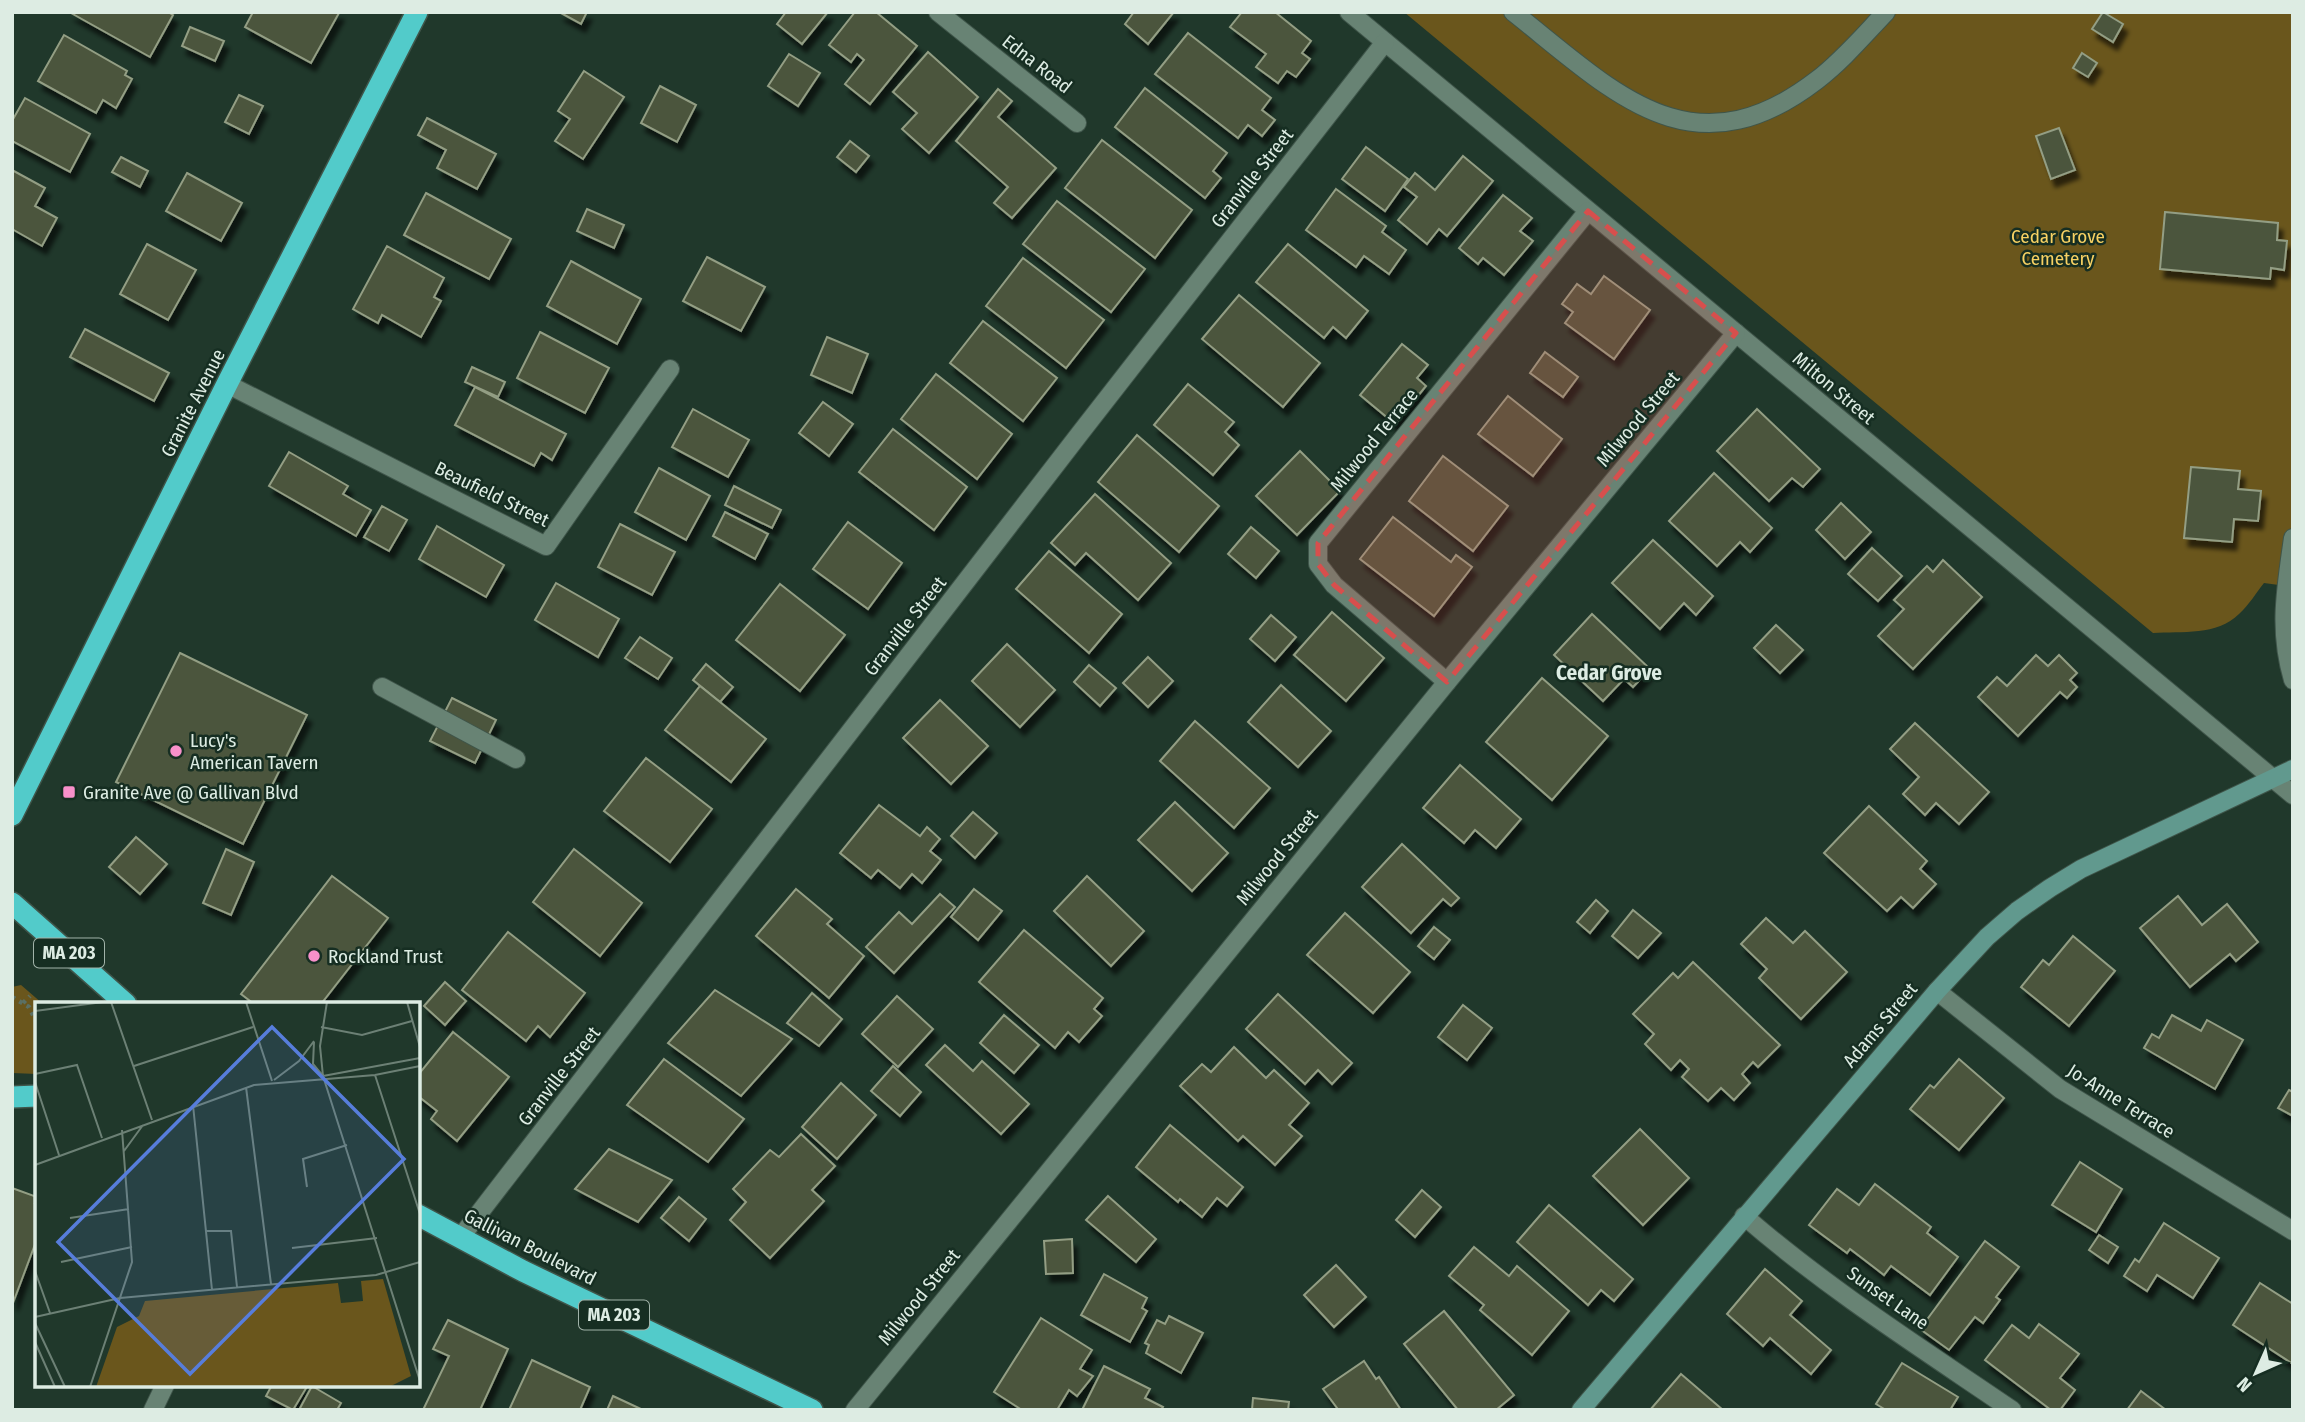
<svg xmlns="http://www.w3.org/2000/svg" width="2305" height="1422" font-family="'Fira Sans Condensed',sans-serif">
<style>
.green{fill:#6a561c}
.building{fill:#4c553d;stroke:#939e84;stroke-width:2;filter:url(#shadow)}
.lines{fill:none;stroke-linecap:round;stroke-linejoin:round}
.lane-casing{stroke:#3f554a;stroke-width:20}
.street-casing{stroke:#3f554a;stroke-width:20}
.secondary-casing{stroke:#3f554a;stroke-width:20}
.highway-casing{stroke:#3f554a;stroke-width:24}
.path{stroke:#5b7064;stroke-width:4.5;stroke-dasharray:3.5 5;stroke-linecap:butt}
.lane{stroke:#688374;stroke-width:18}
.street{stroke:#688374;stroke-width:18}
.secondary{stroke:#61998e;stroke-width:18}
.highway{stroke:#52cbca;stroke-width:21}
.marked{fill:#d74f4d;fill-opacity:0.2;stroke:#d74f4d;stroke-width:5;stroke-dasharray:14 9;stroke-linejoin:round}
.poi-dot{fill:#f890ca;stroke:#162e22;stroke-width:2.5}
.labels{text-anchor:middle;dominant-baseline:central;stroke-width:5;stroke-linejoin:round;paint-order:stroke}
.shield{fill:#162e22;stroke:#a1b3a9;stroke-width:2}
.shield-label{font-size:18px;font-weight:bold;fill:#ddece3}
.street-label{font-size:19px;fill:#ddece3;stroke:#162e22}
.park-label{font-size:19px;fill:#f7d163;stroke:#162e22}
.poi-label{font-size:19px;fill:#ddece3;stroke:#162e22;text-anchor:start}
.neighbourhood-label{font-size:21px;font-weight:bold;fill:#ddece3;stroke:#162e22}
.inset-road{fill:none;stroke:#6c8075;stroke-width:2}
.view{fill:#577ddb;fill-opacity:0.15;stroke:#577ddb;stroke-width:3.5}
.inset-edge{fill:none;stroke:#ddece3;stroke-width:3.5}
</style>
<defs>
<filter id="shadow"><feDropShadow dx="4.5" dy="8" stdDeviation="2" flood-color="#0009"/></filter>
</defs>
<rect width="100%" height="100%" fill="#20382b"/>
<g class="green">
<path d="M1404 12H2293V587L2264 583C2256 593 2249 605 2239 614 2217 636 2182 631 2153 633Z"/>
<path d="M21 985 43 1004H37V1074L12 1073V987Z"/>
</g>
<g class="building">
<path d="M168 12 173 15 150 57 71 13Z"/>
<path d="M253 12H339V13L311 63 245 27Z"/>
<path d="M559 12H587L581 24Z"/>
<path d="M786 12H828L802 44 777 24Z"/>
<path d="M855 12H876L917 46 870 104 845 84 864 60 857 54 851 62 829 45Z"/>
<path d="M1134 12H1174L1148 44 1125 24Z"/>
<path d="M1242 12H1275L1311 41 1302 53 1310 59 1296 77 1287 71 1278 83 1256 67 1266 54 1230 27Z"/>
<path d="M2103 12 2123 24 2113 42 2092 29Z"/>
<path d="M190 27 224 41 215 61 182 46Z"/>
<path d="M1188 33 1271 98 1262 110 1275 120 1262 136 1248 125 1238 138 1155 74Z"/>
<path d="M64 35 127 71 125 75 132 79 116 108 103 100 96 113 38 81Z"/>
<path d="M928 52 978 97 929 153 902 129 917 113 893 92Z"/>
<path d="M2082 53 2097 63 2088 77 2073 68Z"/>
<path d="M789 54 820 73 798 106 768 86Z"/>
<path d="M584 71 624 97 583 159 555 141 570 119 558 111Z"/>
<path d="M660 86 696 105 677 142 641 123Z"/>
<path d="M1145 88 1227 153 1213 171 1221 178 1205 198 1115 127Z"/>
<path d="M998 89 1012 101 998 117 1056 168 1012 218 994 203 1008 187 956 141Z"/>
<path d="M239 95 263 106 249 134 225 122Z"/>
<path d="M25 98 90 134 70 172 12 141V121Z"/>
<path d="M427 118 496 154 477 189 437 168 446 150 418 135Z"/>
<path d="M2059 128 2075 170 2051 179 2036 136Z"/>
<path d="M1102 140 1192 210 1155 258 1065 188Z"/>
<path d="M850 141 869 156 856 172 837 157Z"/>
<path d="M1366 147 1408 179 1385 211 1342 179Z"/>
<path d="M1463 156 1493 181 1447 236 1439 229 1427 244 1398 220 1417 197 1404 187 1415 173 1435 190Z"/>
<path d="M121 157 148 171 140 187 112 172Z"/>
<path d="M12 170 45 188 35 206 57 218 42 246 12 229Z"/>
<path d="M187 173 242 203 221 241 166 211Z"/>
<path d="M1336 189 1386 226 1382 232 1406 250 1389 274 1364 256 1356 267 1306 230Z"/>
<path d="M426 193 511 239 489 279 404 235Z"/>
<path d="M1503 195 1532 218 1520 231 1533 241 1504 275 1483 258 1478 264 1459 248Z"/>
<path d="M1057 201 1145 269 1111 312 1023 244Z"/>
<path d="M587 209 624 225 614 248 577 231Z"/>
<path d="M2165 212 2278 223 2277 240 2287 241 2284 270 2271 268 2270 279 2160 269Z"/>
<path d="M147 244 196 270 168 320 120 294Z"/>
<path d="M1288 244 1368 311 1346 338 1333 327 1324 338 1256 282Z"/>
<path d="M387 246 444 278 434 297 441 301 421 337 382 315 378 323 353 309Z"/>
<path d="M707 257 765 287 741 331 683 301Z"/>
<path d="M1023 258 1104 320 1066 368 986 306Z"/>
<path d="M571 261 641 299 617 344 547 306Z"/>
<path d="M1604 276 1650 310 1614 359 1565 323 1573 312 1562 304 1577 284 1591 294Z"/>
<path d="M1239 295 1320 363 1283 407 1202 339Z"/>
<path d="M983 321 1057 378 1023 421 950 363Z"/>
<path d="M85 329 169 373 154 401 70 357Z"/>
<path d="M540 332 609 368 585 413 517 378Z"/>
<path d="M827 337 868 354 852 393 811 375Z"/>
<path d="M1402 344 1428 365 1417 378 1426 386 1395 424 1360 395Z"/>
<path d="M1545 352 1578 377 1563 397 1530 373Z"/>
<path d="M472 367 505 382 498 397 465 382Z"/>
<path d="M936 374 1012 434 977 479 901 419Z"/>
<path d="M1188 384 1234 422 1225 432 1239 445 1213 475 1154 425Z"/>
<path d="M475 387 566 434 552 460 541 453 534 466 455 425Z"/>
<path d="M1508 396 1562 439 1533 476 1478 434Z"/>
<path d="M823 402 853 424 829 456 799 433Z"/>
<path d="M693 409 749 440 728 477 672 447Z"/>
<path d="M1757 409 1820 469 1803 487 1792 478 1769 501 1717 451Z"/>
<path d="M893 429 967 487 934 530 859 472Z"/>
<path d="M1137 435 1219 506 1179 552 1098 482Z"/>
<path d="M1300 451 1340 491 1297 535 1256 496Z"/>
<path d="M289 452 348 486 343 494 371 510 356 536 269 486Z"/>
<path d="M1443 456 1508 506 1473 551 1409 501Z"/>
<path d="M2191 467 2240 471 2238 489 2261 491 2258 521 2234 519 2232 542 2184 538Z"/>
<path d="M659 468 710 496 686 540 635 512Z"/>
<path d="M1714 473 1772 528 1750 552 1740 542 1717 566 1669 521Z"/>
<path d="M734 486 781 510 772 528 725 505Z"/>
<path d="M1095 494 1171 563 1138 600 1086 553 1075 565 1051 543Z"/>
<path d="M1841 503 1871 532 1845 559 1816 530Z"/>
<path d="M382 506 407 520 389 551 364 537Z"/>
<path d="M725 512 768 534 755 559 713 536Z"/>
<path d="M1393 517 1451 562 1456 555 1472 567 1434 616 1360 559Z"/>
<path d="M848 522 902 563 868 609 813 569Z"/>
<path d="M620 524 675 552 652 595 598 567Z"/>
<path d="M437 526 504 565 486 597 419 559Z"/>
<path d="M1251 527 1279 551 1256 578 1228 554Z"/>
<path d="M1653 540 1713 596 1696 615 1684 603 1660 629 1612 583Z"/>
<path d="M1872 548 1902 576 1878 601 1848 574Z"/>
<path d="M1049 551 1122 614 1089 653 1016 589Z"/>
<path d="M1943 560 1982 597 1913 669 1878 636 1904 609 1894 600 1927 566 1933 572Z"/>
<path d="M556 583 619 619 598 657 535 620Z"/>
<path d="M780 584 845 635 800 691 736 640Z"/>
<path d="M1332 612 1384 658 1346 701 1294 655Z"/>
<path d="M1592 614 1650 669 1633 687 1624 679 1603 701 1554 655Z"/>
<path d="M1271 615 1296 637 1275 661 1250 639Z"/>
<path d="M1776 625 1803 650 1780 673 1754 648Z"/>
<path d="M640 637 672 658 658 679 625 658Z"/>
<path d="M1007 644 1055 690 1020 727 972 681Z"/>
<path d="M180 653 307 715 243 844 116 782Z"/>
<path d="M2036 655 2048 666 2059 655 2077 673 2070 680 2077 687 2067 698 2060 692 2018 736 1978 697 1997 677 2007 686Z"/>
<path d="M1148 657 1173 681 1148 707 1123 683Z"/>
<path d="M706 664 733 687 720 702 693 680Z"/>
<path d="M1089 665 1116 688 1100 706 1074 682Z"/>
<path d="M1542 678 1608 736 1552 800 1486 742Z"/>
<path d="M1281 685 1331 731 1298 767 1248 722Z"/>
<path d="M700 686 766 739 731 782 665 730Z"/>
<path d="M452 698 496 720 475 763 430 741Z"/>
<path d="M940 700 988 746 951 784 903 738Z"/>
<path d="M1195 721 1270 788 1234 828 1160 761Z"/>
<path d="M1915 723 1989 792 1959 824 1936 803 1925 815 1903 794 1919 777 1890 749Z"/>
<path d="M646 758 712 809 670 862 604 811Z"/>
<path d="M1460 765 1521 819 1496 848 1475 830 1464 843 1423 808Z"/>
<path d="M1175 802 1228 853 1192 891 1138 840Z"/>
<path d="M879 805 920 836 927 827 940 839 930 851 941 860 922 883 912 874 900 888 878 870 871 878 840 853Z"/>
<path d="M1869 806 1927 861 1920 869 1936 884 1913 908 1901 897 1887 911 1824 853Z"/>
<path d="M973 812 997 833 975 858 951 836Z"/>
<path d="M136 837 167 864 140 894 109 867Z"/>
<path d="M1402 844 1459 898 1451 906 1443 899 1411 933 1362 887Z"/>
<path d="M226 849 254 862 231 915 203 903Z"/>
<path d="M574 849 642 903 600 956 533 902Z"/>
<path d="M332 876 388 918 321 1004H254L241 994Z"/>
<path d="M1087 876 1144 931 1111 966 1054 911Z"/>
<path d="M796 889 832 919 827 924 864 956 829 998 756 936Z"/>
<path d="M974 889 1002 911 978 940 951 917Z"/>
<path d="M940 894 955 907 894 973 866 947 899 912 912 924Z"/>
<path d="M2178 896 2202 925 2227 904 2258 942 2236 961 2230 954 2190 987 2140 928Z"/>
<path d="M1596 900 1608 911 1590 933 1577 922Z"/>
<path d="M1633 910 1661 933 1638 958 1612 936Z"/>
<path d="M1345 913 1410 972 1373 1013 1307 955Z"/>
<path d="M1766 918 1793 943 1805 931 1847 972 1801 1019 1759 978 1767 969 1741 944Z"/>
<path d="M1434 927 1450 940 1434 959 1418 946Z"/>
<path d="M1024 930 1103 998 1094 1009 1102 1016 1079 1042 1068 1032 1055 1048 979 982Z"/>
<path d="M508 932 585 993 550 1037 538 1026 526 1041 462 990Z"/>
<path d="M2073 936 2115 971 2069 1026 2021 987 2043 960 2049 965Z"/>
<path d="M1693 962 1780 1045 1758 1067 1753 1062 1742 1074 1750 1083 1734 1100 1721 1088 1708 1101 1682 1077 1689 1069 1680 1060 1671 1070 1645 1044 1654 1034 1633 1014 1673 973 1678 978Z"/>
<path d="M445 982 466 1001 445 1025 424 1006Z"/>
<path d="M715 990 792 1039 741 1096 668 1043Z"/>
<path d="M812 993 842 1019 819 1046 787 1023Z"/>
<path d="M1278 994 1352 1063 1332 1084 1318 1070 1305 1084 1246 1029Z"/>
<path d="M897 996 933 1029 898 1067 862 1034Z"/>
<path d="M1463 1005 1492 1028 1467 1060 1438 1037Z"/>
<path d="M1004 1015 1039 1045 1014 1073 980 1043Z"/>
<path d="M2172 1015 2201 1031 2207 1020 2243 1040 2215 1089 2144 1048 2152 1034 2159 1038Z"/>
<path d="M453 1032 509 1077 457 1141 431 1119 437 1111 418 1096V1075Z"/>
<path d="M945 1045 973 1071 982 1061 1029 1104 1001 1134 926 1065Z"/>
<path d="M1234 1047 1266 1078 1274 1070 1309 1103 1289 1125 1302 1136 1275 1165 1243 1136 1238 1141 1180 1086 1202 1064 1211 1072Z"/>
<path d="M664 1059 744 1119 708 1162 627 1105Z"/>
<path d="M1959 1059 2004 1098 1959 1150 1910 1109 1930 1085 1934 1088Z"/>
<path d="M893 1066 921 1092 900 1116 871 1091Z"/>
<path d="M841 1083 876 1115 837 1159 802 1127Z"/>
<path d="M2289 1090 2293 1092V1116L2278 1108Z"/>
<path d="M1170 1125 1243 1187 1227 1206 1217 1198 1202 1217 1180 1199 1178 1202 1136 1167Z"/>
<path d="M1640 1129 1689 1178 1643 1225 1593 1176Z"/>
<path d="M801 1134 835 1166 812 1190 824 1201 770 1258 730 1220 746 1202 733 1189 770 1150 779 1157Z"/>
<path d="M609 1149 672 1180 638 1222 575 1189Z"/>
<path d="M2080 1162 2122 1189 2096 1232 2052 1205Z"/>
<path d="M1875 1184 1931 1227 1927 1233 1958 1257 1930 1295 1891 1266 1884 1275 1850 1249 1847 1253 1809 1225 1837 1189 1859 1205Z"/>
<path d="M12 1188 37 1197 35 1203H37V1239L13 1303Z"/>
<path d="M1422 1190 1441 1207 1415 1237 1396 1220Z"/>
<path d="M1108 1196 1156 1239 1136 1262 1086 1220Z"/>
<path d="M679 1197 706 1219 689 1241 661 1218Z"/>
<path d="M1549 1205 1633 1279 1614 1301 1601 1290 1588 1305 1517 1242Z"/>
<path d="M2164 1223 2219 1258 2193 1298 2157 1275 2147 1291 2124 1276 2135 1259 2139 1262Z"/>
<path d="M2099 1235 2118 1247 2108 1263 2089 1250Z"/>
<path d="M1072 1239 1073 1273 1046 1274 1044 1241Z"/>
<path d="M1985 1241 2019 1267 1996 1297 2000 1300 1983 1323 1975 1317 1949 1350 1920 1329Z"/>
<path d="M1474 1247 1509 1276 1517 1266 1569 1311 1532 1355 1480 1310 1484 1305 1449 1276Z"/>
<path d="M1336 1265 1366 1297 1334 1327 1304 1295Z"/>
<path d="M1765 1269 1802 1301 1790 1315 1831 1350 1811 1374 1770 1338 1763 1346 1727 1314Z"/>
<path d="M1104 1274 1147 1298 1142 1308 1147 1311 1130 1342 1081 1315Z"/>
<path d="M2260 1283 2293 1304V1364L2233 1325Z"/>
<path d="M1444 1311 1514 1395 1496 1410H1458L1404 1344Z"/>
<path d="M1169 1316 1203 1333 1181 1373 1146 1353 1149 1345 1145 1343 1157 1320 1165 1324Z"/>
<path d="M1041 1318 1092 1350 1080 1369 1093 1376 1077 1396 1069 1390 1057 1410H1022L994 1392Z"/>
<path d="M448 1320 508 1349 480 1410H423L449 1356 433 1349Z"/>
<path d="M2039 1324 2079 1354 2060 1378 2075 1390 2060 1410H2051L1985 1360 2012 1325 2029 1338Z"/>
<path d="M532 1360 590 1387 580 1410H509Z"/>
<path d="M1364 1361 1376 1379 1379 1377 1401 1410H1334L1337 1408 1323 1389Z"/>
<path d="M1902 1363 1958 1397 1950 1410H1886L1876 1404Z"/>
<path d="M1104 1366 1150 1389 1145 1398 1163 1407 1161 1410H1082Z"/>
<path d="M1681 1374 1723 1410H1650Z"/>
<path d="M272 1385H308L293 1410 266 1396Z"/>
<path d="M312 1386 341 1403 337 1410H299Z"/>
<path d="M2141 1391 2166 1410H2127Z"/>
<path d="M613 1396 643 1410H607Z"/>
<path d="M1253 1398 1289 1402 1288 1410H1252Z"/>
</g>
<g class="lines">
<defs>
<g id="lane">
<path d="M1513 12C1613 91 1691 177 1817 80 1843 60 1864 35 1886 12"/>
<path d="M2293 538C2286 588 2278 630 2293 680"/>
<path d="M382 687 516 759"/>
</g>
<g id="street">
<path d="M938 12 1077 123"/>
<path d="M1349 12 2293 795"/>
<path d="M227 384 546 546 670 369"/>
<path d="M1447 682 1334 585 1318 564V543L1588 211"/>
<path d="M1937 991 2060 1089 2293 1231"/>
<path d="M1744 1216C1827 1288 1921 1348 2012 1410"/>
<path d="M460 1238 1081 432 1385 42"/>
<path d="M153 1410 165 1385"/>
<path d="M855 1410 1447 682 1736 333"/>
</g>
<path id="secondary" d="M1581 1410 1937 991 1987 937 2017 911 2050 888 2081 869 2293 769"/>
<g id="highway">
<path d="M12 815 227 384 417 12"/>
<path d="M12 903 126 1004"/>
<path d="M12 1097 37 1096"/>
<path d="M418 1215 523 1271 812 1410"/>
</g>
</defs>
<use href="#lane" class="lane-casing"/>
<use href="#street" class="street-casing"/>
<use href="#secondary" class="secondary-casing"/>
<use href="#highway" class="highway-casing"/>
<g class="path">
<path d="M12 997 29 1007 37 1023"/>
<path d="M23 1003 30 996"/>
</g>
<use href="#lane" class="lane"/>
<use href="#street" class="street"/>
<use href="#secondary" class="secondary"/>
<use href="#highway" class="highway"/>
</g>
<path class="marked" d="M1588 211 1736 333 1447 682 1334 585 1318 564V543Z"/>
<g class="poi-dot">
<circle cx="176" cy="751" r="7"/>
<rect x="62" y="785" width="14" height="14" rx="3.5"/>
<circle cx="314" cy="956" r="7"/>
</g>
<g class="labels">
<g class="shield">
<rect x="34" y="938.5" width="70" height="29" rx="5"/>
<rect x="579" y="1300.5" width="70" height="29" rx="5"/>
</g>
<g class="shield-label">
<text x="69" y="953">MA 203</text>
<text x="614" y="1315">MA 203</text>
</g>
<g class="street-label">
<text transform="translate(1037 64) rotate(38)">Edna Road</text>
<text transform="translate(1252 178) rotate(-52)">Granville Street</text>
<text transform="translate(1834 388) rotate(40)">Milton Street</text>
<text transform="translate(193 403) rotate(-63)">Granite Avenue</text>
<text transform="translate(1638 419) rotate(-50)">Milwood Street</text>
<text transform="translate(1374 440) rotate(-51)">Milwood Terrace</text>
<text transform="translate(492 494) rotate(26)">Beaufield Street</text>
<text transform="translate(905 626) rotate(-52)">Granville Street</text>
<text transform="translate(1277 857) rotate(-51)">Milwood Street</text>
<text transform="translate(1880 1025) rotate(-50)">Adams Street</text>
<text transform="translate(559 1076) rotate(-52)">Granville Street</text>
<text transform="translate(2121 1101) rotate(32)">Jo-Anne Terrace</text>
<text transform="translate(530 1247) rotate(27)">Gallivan Boulevard</text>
<text transform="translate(919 1297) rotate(-51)">Milwood Street</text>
<text transform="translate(1888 1298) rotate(35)">Sunset Lane</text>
</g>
<g class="park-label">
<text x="2058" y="236">Cedar Grove<tspan x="2058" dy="22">Cemetery</tspan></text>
</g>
<g class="poi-label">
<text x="190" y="740">Lucy's<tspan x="190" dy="22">American Tavern</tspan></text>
<text x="83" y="792">Granite Ave @ Gallivan Blvd</text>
<text x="328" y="956">Rockland Trust</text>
</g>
<g class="neighbourhood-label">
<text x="1609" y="673">Cedar Grove</text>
</g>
</g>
<g transform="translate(35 1002)">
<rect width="385" height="385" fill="#20382b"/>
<path d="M348 277 376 374 354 385H61L82 325 104 314 110 299 303 281 306 301 328 299 326 279Z" fill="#6a561c"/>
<path class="inset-road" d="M76 0 117 118M211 0 237 79M372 0 385 45M0 9 68 0M286 25 327 33 377 19M279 40 278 62 288 74M99 64 218 25M0 72 42 63 67 136M340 73 385 212M288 74 285 44 292 0M288 74 385 379M288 74 385 56M239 78 264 59 279 39M0 80 24 153M211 85 236 282M158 103 177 288M89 149 108 123M0 163 219 83 340 73 385 64M272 185 268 157 312 143M35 216 94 207M171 229H196L202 285M257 246 342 236M26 260 97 245M0 269 15 311M0 315 85 296 341 273 385 260M0 321 30 385M0 340 20 385M55 385 97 260 87 128"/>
<path class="view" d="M237 25 369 157 155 372 23 240Z"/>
<rect width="385" height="385" class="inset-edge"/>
</g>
<rect width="2305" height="1422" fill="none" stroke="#ddece3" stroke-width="28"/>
<g transform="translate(2256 1373) rotate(225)" stroke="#162e22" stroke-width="5" paint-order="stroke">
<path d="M0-5L12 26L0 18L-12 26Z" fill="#ddece3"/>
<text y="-10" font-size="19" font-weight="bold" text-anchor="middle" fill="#ddece3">N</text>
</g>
</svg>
